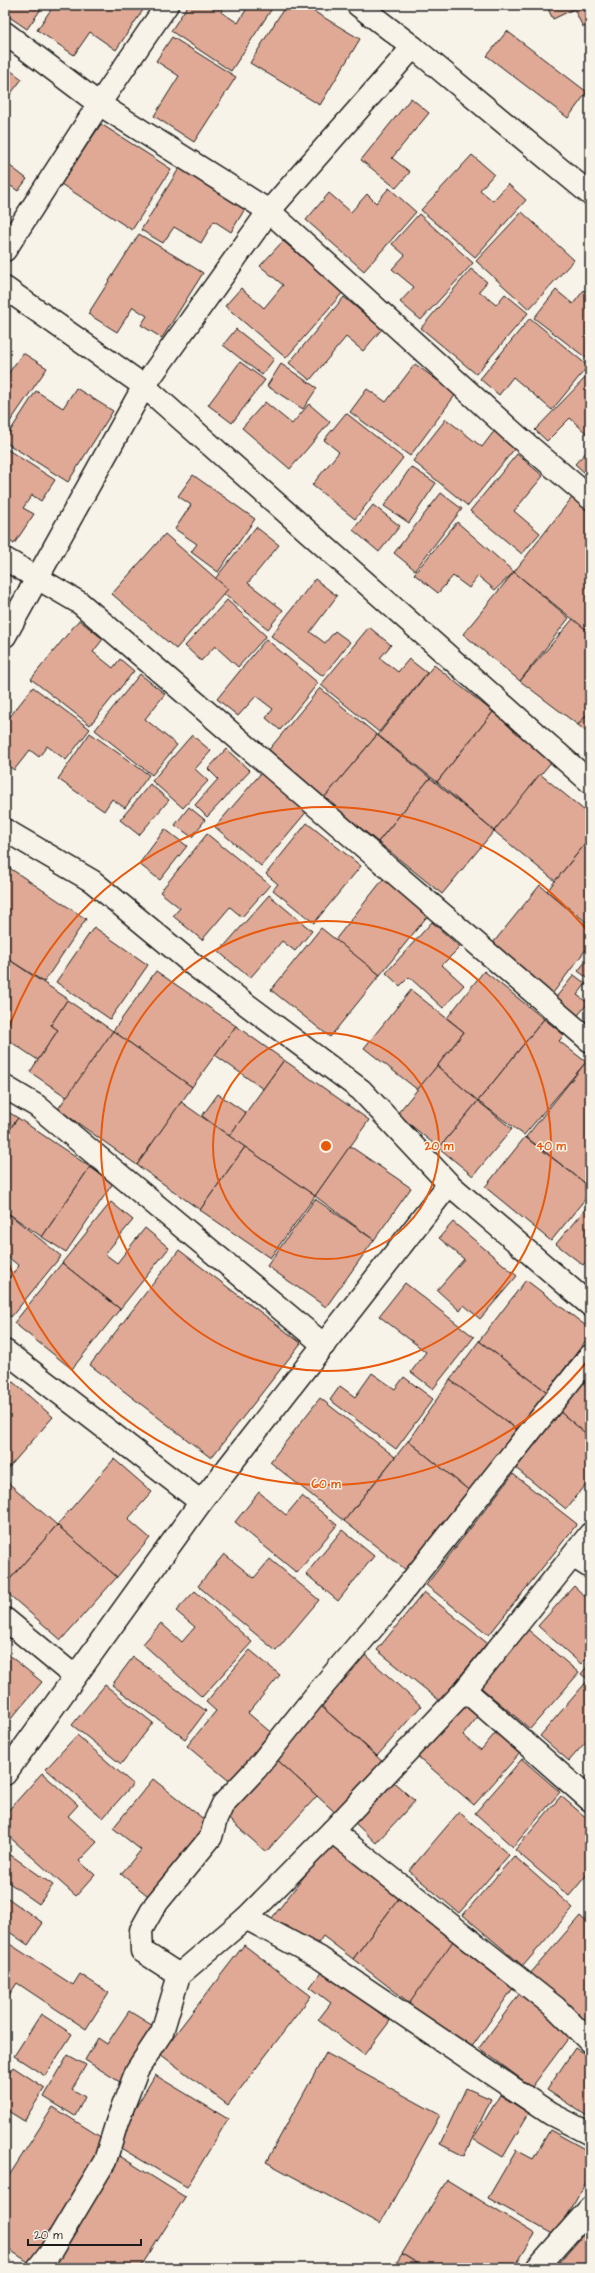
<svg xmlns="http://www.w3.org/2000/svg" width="595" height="2273" font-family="'Architects Daughter',sans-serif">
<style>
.building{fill:#dfa996;stroke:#1c1c1c}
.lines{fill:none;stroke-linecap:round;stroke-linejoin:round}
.minor-casing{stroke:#1c1c1c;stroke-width:25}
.minor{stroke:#f7f3e8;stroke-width:22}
.ring{fill:none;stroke:#e8590c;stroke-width:2}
.centre{fill:#e8590c;stroke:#f7f3e8;stroke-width:2}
.ring-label{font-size:12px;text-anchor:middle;font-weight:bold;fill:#e8590c;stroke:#f7f3e8;stroke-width:3;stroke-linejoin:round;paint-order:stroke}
</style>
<rect width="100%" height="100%" fill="#f7f3e8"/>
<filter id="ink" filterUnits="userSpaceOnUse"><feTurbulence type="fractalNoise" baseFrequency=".025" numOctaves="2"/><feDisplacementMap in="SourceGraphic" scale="8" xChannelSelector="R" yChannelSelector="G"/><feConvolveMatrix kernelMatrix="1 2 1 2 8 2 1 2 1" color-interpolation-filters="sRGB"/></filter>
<g filter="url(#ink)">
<g class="building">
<path d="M5 5H44L27 29 5 14Z"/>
<path d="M54 5H136L143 10 116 50 90 32 74 55 37 30Z"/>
<path d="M188 5H225L221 12 238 23 249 5H270L273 7 231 71 171 31Z"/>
<path d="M286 5H303L360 39 320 105 250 63Z"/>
<path d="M546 5H590V24L583 27 574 9 553 19Z"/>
<path d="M507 31 587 92 568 118 487 56Z"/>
<path d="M172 37 236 77 194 142 154 116 179 76 156 61Z"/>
<path d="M7 68 22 79 5 101V71Z"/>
<path d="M411 98 429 113 392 158 410 172 396 188 361 160Z"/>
<path d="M101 124 171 169 132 230 61 184Z"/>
<path d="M472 155 494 174 480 190 493 201 508 184 526 200 475 257 421 210Z"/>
<path d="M5 162 27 179 18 191 5 182Z"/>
<path d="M180 167 246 207 231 232 214 221 201 243 174 227 163 243 141 230Z"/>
<path d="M389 188 416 212 364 271 306 220 329 193 351 212 367 194 376 203Z"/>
<path d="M522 212 574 260 529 309 476 261Z"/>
<path d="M419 214 473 263 421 320 400 302 414 287 392 269 405 255 392 244Z"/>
<path d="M139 234 203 273 162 338 141 325 147 316 133 307 117 332 88 314Z"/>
<path d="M283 241 343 292 286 358 225 306 241 288 264 308 283 285 260 266Z"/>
<path d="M471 269 487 282 479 291 496 305 505 294 528 313 476 374 421 328Z"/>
<path d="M556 290 573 304 584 290 590 295V361L534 318Z"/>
<path d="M344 297 382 329 363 351 346 337 310 380 289 363Z"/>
<path d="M530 318 588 366 552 410 513 377 499 395 480 379Z"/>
<path d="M236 329 274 359 262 375 223 345Z"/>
<path d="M23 353 47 368 5 429V378Z"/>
<path d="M240 362 265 380 232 423 208 405Z"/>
<path d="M281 364 317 388 303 409 267 386Z"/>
<path d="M415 364 456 394 410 456 350 412 367 389 386 402Z"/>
<path d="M588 375 590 377V437L570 418 547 441 535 430Z"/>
<path d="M76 388 113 411 68 482 5 442V439L36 391 63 408Z"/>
<path d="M265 402 292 424 309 404 330 422 290 469 242 428Z"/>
<path d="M346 413 403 458 355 519 312 485 339 452 324 440Z"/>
<path d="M446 419 482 447 495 430 516 447 468 506 413 461Z"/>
<path d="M5 448 55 480 41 501 32 495 23 508 34 514 14 544 5 538Z"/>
<path d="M590 448V470L586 474 575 464Z"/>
<path d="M517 454 543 476 514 511 540 533 522 554 470 511Z"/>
<path d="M411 467 436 483 409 523 384 506Z"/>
<path d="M193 475 255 519 218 572 191 552 197 544 175 529 191 505 178 496Z"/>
<path d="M441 493 462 509 415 570 394 553Z"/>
<path d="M574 495 590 508V633L514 572Z"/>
<path d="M373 505 400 526 379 552 353 530Z"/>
<path d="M457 522 514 572 495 590 478 576 469 588 453 576 438 593 414 574Z"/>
<path d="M256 527 279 545 248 583 283 610 268 629 211 584Z"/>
<path d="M165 534 228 589 176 649 112 594Z"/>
<path d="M514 572 569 618 520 681 463 634Z"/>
<path d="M315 579 337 596 310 632 325 643 335 631 350 642 323 676 271 636Z"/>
<path d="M227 600 266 636 238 667 215 646 201 661 185 646Z"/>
<path d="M573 619 590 633V711L578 725 520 681Z"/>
<path d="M79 620 103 639 93 652 113 668 120 659 134 671 90 725 31 679Z"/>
<path d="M369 627 391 645 380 658 398 672 409 659 427 673 379 732 321 685Z"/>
<path d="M266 639 318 683 280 730 266 718 273 709 256 696 238 716 217 699Z"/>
<path d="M434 665 493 712 437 782 378 735Z"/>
<path d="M140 674 165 694 145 719 177 745 152 775 95 730Z"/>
<path d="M33 687 90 729 66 760 47 746 39 757 30 750 14 770 5 763V723Z"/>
<path d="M320 688 377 735 324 798 267 752Z"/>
<path d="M590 711V735L578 725Z"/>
<path d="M493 712 552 761 494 831 437 782Z"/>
<path d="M90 733 149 775 125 808 112 799 104 811 58 779Z"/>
<path d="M192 735 211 751 195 769 208 781 183 808 152 781Z"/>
<path d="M377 735 430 778 378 842 324 798Z"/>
<path d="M226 749 250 771 207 817 195 805 218 779 208 769Z"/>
<path d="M262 772 308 810 261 866 215 827Z"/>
<path d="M540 774 590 815V838L555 881 494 831Z"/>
<path d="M430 778 494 831 442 894 378 842Z"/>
<path d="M150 784 169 800 139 835 120 820Z"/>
<path d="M189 807 205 820 192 837 175 825Z"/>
<path d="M307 823 361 866 314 923 273 890 278 884 266 874Z"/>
<path d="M165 829 187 846 160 880 139 864Z"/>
<path d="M207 834 270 885 242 917 230 907 202 940 173 916 180 908 160 892Z"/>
<path d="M590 838V925L547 891Z"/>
<path d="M5 865 86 919 44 982 5 957Z"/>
<path d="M388 873 433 909 380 975 335 940Z"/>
<path d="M540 885 590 928V944L550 997 489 948Z"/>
<path d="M269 895 312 931 295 951 282 941 250 978 219 952Z"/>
<path d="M432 922 460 947 442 965 464 985 443 1008 409 977 400 986 386 973Z"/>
<path d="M94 927 148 965 110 1019 56 982Z"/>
<path d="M321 928 380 975 330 1037 271 990Z"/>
<path d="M590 956V980L578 971Z"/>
<path d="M5 957 68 999 51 1025 58 1030 38 1060 5 1038Z"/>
<path d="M156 971 236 1026 192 1087 113 1031Z"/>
<path d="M484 971 544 1019 478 1101 437 1066 464 1032 447 1018Z"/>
<path d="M574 975 586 984 577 995 588 1003 575 1019 553 1001Z"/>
<path d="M411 990 464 1032 418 1090 364 1048Z"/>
<path d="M67 1000 113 1031 68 1098 30 1072 58 1030 51 1025Z"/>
<path d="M544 1019 564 1035 559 1041 586 1062 524 1135 478 1101Z"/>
<path d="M236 1026 284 1060 263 1089 215 1055Z"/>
<path d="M113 1031 192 1087 137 1165 58 1109Z"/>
<path d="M284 1060 369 1120 315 1196 229 1136Z"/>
<path d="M586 1062 590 1065V1187L526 1137Z"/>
<path d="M437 1066 478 1101 439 1148 397 1114Z"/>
<path d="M218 1094 246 1113 229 1136 202 1116Z"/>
<path d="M478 1101 512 1129 473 1176 439 1148Z"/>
<path d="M181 1102 245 1147 200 1210 137 1165Z"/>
<path d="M5 1110 18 1118 5 1135Z"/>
<path d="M18 1118 90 1167 42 1237 5 1211V1136Z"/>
<path d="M525 1137 590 1187V1193L551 1241 485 1187Z"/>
<path d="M350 1146 411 1188 374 1240 315 1196Z"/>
<path d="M245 1147 315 1196 270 1258 200 1210Z"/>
<path d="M90 1167 113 1183 66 1252 42 1237Z"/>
<path d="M315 1199 374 1240 326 1307 267 1266Z"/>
<path d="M111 1202 133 1220 105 1254 117 1263 145 1228 169 1248 120 1309 62 1263Z"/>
<path d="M590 1203V1257L583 1265 556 1244Z"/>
<path d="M5 1211 61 1256 11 1317 5 1312V1282L19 1266 7 1256 5 1258Z"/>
<path d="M453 1222 517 1276 480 1319 464 1305 460 1311 437 1290 464 1259 439 1238Z"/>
<path d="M179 1250 301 1343 211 1458 90 1365Z"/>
<path d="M62 1263 120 1309 72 1369 14 1323Z"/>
<path d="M526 1280 590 1329V1335L547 1392 479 1341Z"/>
<path d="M405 1283 474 1337 433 1389 411 1372 426 1352 379 1316Z"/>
<path d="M479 1341 547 1392 518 1430 450 1380Z"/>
<path d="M372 1373 395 1389 404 1377 433 1399 396 1449 330 1400 340 1386 355 1397Z"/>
<path d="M590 1373V1437L559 1411Z"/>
<path d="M5 1375 53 1417 5 1472Z"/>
<path d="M450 1380 518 1430 471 1492 408 1441Z"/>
<path d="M320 1398 395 1457 344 1521 270 1462Z"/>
<path d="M559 1411 590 1437V1480L566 1509 513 1466Z"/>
<path d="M408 1441 471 1492 406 1570 344 1521Z"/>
<path d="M114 1459 152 1492 128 1519 150 1538 117 1577 57 1525Z"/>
<path d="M513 1474 577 1524 489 1635 426 1585Z"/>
<path d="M5 1480 57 1525 5 1585Z"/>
<path d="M259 1492 286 1515 302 1496 337 1525 297 1573 235 1522Z"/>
<path d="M57 1525 117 1577 61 1640 5 1591V1585Z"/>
<path d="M342 1530 374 1556 338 1601 306 1574Z"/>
<path d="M224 1554 254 1578 270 1559 319 1600 276 1651 198 1586Z"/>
<path d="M574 1586 590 1601V1654L581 1664 538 1626Z"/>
<path d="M195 1591 252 1642 202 1697 143 1644 161 1623 182 1642 195 1627 176 1611Z"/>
<path d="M424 1592 487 1643 440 1701 377 1650Z"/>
<path d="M526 1628 579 1673 530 1729 477 1684Z"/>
<path d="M250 1650 280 1675 248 1713 275 1736 234 1785 187 1746 216 1711 206 1702Z"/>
<path d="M5 1652 42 1682 5 1726Z"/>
<path d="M365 1655 421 1706 377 1756 320 1705Z"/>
<path d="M133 1657 206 1711 185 1739 112 1685Z"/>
<path d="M590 1663V1681L581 1674Z"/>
<path d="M588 1680 590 1682V1737L569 1761 540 1736Z"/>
<path d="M105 1685 153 1723 121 1764 72 1725Z"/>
<path d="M463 1700 480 1714 463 1735 481 1750 497 1731 521 1752 474 1805 416 1755Z"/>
<path d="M321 1706 385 1764 338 1815 274 1757Z"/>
<path d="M77 1735 133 1784 103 1818 46 1769Z"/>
<path d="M274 1757 317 1796 266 1852 223 1814Z"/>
<path d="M522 1759 560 1792 513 1847 475 1813Z"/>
<path d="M42 1773 78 1805 68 1816 97 1842 79 1861 95 1875 76 1896 5 1833V1814Z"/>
<path d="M153 1779 211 1825 152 1899 121 1874 141 1850 113 1828Z"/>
<path d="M390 1779 415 1801 376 1843 352 1820Z"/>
<path d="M561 1796 590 1821V1871L569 1896 515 1850Z"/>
<path d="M459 1812 509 1855 459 1913 409 1871Z"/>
<path d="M330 1843 400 1897 353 1959 323 1936 314 1949 272 1918Z"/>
<path d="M5 1851 53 1885 39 1904 5 1880Z"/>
<path d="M514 1856 573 1908 523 1966 463 1915Z"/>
<path d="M5 1896 43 1923 28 1945 5 1929Z"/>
<path d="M400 1897 459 1942 411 2004 353 1959Z"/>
<path d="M580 1916 590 1925V2021L587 2025 529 1975Z"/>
<path d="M5 1941 73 1985 80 1974 109 1993 86 2029 17 1983 5 2001Z"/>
<path d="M453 1941 516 1984 471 2048 409 2004Z"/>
<path d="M244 1945 311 1996 228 2105 160 2054Z"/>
<path d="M323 1970 390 2021 364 2055 318 2020 331 2003 310 1987Z"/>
<path d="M520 1993 573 2032 532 2087 479 2048Z"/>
<path d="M129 2011 158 2029 123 2084 85 2060 98 2038 107 2044Z"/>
<path d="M41 2014 72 2034 45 2076 14 2056Z"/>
<path d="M575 2048 590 2057V2118L547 2090Z"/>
<path d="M326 2053 440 2115 380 2224 266 2162Z"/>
<path d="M68 2055 86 2065 72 2089 85 2097 75 2116 44 2097Z"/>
<path d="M13 2067 45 2088 24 2121 5 2109V2078Z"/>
<path d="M155 2075 228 2119 187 2187 114 2144Z"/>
<path d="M466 2088 491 2099 464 2156 440 2144Z"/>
<path d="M500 2095 529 2113 503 2157 473 2139Z"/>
<path d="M53 2107 107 2141 30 2263 5 2247V2182Z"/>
<path d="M550 2130 590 2152V2175L556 2236 488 2198 516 2150 533 2159Z"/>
<path d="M118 2155 185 2197 140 2268H62L50 2260Z"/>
<path d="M447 2180 535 2234 514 2268H425L402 2254Z"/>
<path d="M590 2227V2268H555Z"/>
<path d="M402 2254 425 2268H393Z"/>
</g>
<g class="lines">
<defs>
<g id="minor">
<path d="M358 5 413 47 590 194"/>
<path d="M5 33 99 104 269 211 517 436 590 498"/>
<path d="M5 250 99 104 167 5"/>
<path d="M5 288 144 386 590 782"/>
<path d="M5 559 80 603 590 1041"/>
<path d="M5 636 144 386 269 211 413 47"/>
<path d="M5 830 92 881 195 966 361 1090 449 1184 590 1305"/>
<path d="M5 1087 37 1106 324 1345"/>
<path d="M5 1351 201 1502"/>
<path d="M574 1557 590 1567"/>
<path d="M5 1619 74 1676"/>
<path d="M465 1690 590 1800"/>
<path d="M5 1774 201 1502 449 1184"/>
<path d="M332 1831 556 2008 590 2042"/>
<path d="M246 1918 320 1958 551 2114 590 2134"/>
<path d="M179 1975 142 1951 141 1930 155 1905 211 1837 216 1819 223 1804 256 1769 319 1691 394 1603 590 1356"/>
<path d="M38 2268 51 2251 105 2161 117 2122 137 2070 162 2032 179 1975 246 1918 332 1831 465 1690 590 1534"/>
<path d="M537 2268 590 2208"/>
</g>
</defs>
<use href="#minor" class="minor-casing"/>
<use href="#minor" class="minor"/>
</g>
</g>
<g class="ring">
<circle cx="326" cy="1146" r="113"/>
<circle cx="326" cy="1146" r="225"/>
<path d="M589 1359A338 338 0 0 1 5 1253M5 1039A338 338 0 0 1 589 933"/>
</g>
<circle cx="326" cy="1146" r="6" class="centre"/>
<g class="ring-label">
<text x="439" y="1150">20 m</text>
<text x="551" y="1150">40 m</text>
<text x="326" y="1488">60 m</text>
</g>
<rect width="595" height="2273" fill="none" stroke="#f7f3e8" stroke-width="20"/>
<rect x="10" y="10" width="575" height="2253" fill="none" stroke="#1c1c1c" stroke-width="1.5" filter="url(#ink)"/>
<path d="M28 2239v6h113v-6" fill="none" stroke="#1c1c1c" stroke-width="2"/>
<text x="34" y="2239" font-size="12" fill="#1c1c1c" stroke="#f7f3e8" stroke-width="3" paint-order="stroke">20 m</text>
</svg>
